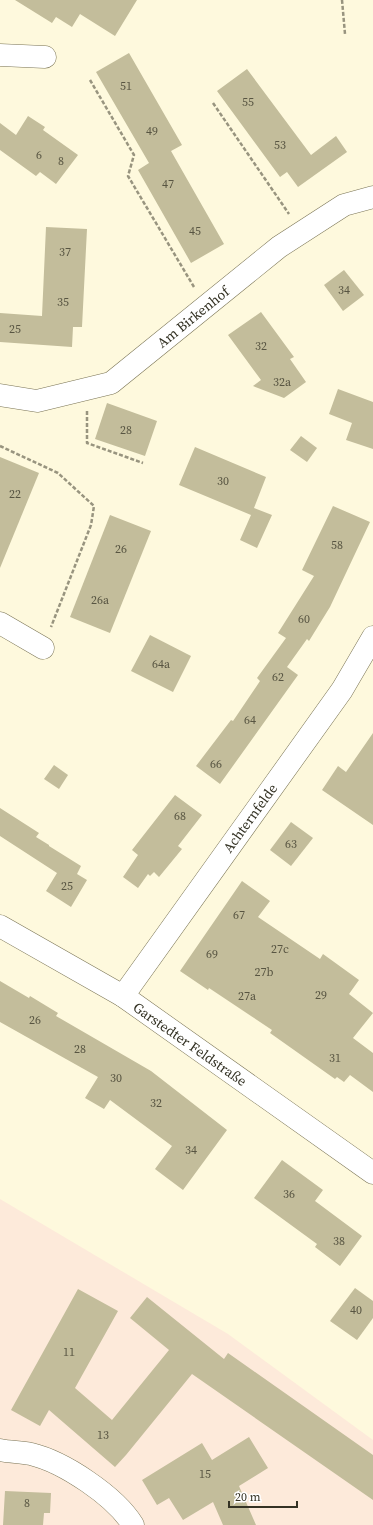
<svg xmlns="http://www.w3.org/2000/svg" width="373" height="1525" font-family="'Source Serif 4',serif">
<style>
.commercial{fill:#fdeada}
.building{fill:#c3bd9b}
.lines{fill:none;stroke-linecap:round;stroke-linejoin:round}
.minor-casing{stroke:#7a7455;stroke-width:23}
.path{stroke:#98947f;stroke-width:2.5;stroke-dasharray:4 2;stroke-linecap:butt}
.minor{stroke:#fff;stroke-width:22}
.labels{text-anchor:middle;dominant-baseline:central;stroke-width:3;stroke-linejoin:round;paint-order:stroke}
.number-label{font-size:12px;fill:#585542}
.street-label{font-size:14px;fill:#343224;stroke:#fff}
</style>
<rect width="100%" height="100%" fill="#fef9dd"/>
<path class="commercial" d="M0 1199 228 1334 373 1440V1525H0Z"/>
<g class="building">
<path d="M15 0H137L115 36 80 14 72 27 56 17 52 23Z"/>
<path d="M129 53 182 145 171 151 224 244 191 263 138 170 149 163 96 72Z"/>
<path d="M247 69 311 155 336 136 347 152 298 187 287 172 280 177 217 91Z"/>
<path d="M28 116 45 127 43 130 78 155 56 184 40 172 36 176 0 150V123L16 135Z"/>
<path d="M46 227 87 229 82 327H73L72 347 0 342V313L42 316Z"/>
<path d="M344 270 364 295 343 311 324 285Z"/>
<path d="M261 312 294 357 290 359 306 382 284 398 253 386 261 380 228 335Z"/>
<path d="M338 389 373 402V449L346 440 352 423 329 414Z"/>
<path d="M107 403 157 421 145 456 95 439Z"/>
<path d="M301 436 317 448 307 462 290 450Z"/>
<path d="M195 447 266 477 254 508 272 515 257 548 240 540 251 515 179 485Z"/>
<path d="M0 457 39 473 0 568Z"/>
<path d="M333 506 370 522 330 607 309 641 307 639 287 667 298 675 220 784 196 766 231 720 233 721 260 681 257 678 286 638 278 633 314 576 302 570Z"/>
<path d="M110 515 151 531 110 633 70 617Z"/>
<path d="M150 635 191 656 173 692 131 671Z"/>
<path d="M373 733V825L322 790 338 766 346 772Z"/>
<path d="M54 765 68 775 59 789 44 779Z"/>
<path d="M175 795 202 815 178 846 182 849 159 877 154 872 150 876 148 874 138 888 123 877 138 855 132 850Z"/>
<path d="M0 808 39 833 36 837 49 845V846L81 866 77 874 87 880 71 907 46 891 57 873 0 836Z"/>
<path d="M291 822 313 838 291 866 270 850Z"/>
<path d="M242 881 270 901 258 917 320 959 323 954 359 980 349 994 373 1013 353 1038 373 1053V1092L350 1075 344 1082 337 1077 335 1079 270 1033 272 1030 209 988 208 990 180 971Z"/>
<path d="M0 981 29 998 30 996 58 1013 56 1016 151 1071 227 1130 183 1190 155 1169 172 1146 110 1100 104 1109 85 1098 98 1077 0 1022Z"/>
<path d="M282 1160 323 1190 315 1201 362 1236 340 1266 315 1247 317 1244 254 1198Z"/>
<path d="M355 1288 373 1301V1318L357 1340 330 1321Z"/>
<path d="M78 1289 118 1311 75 1388 112 1420 169 1350 130 1318 147 1297 224 1359 228 1353 373 1455V1500L192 1374 126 1455 115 1467 49 1410 40 1426 11 1410Z"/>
<path d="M249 1437 268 1468 239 1486 256 1525H223L213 1502 183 1520 169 1498 157 1505 142 1480 202 1443 212 1460Z"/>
<path d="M5 1491 51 1493 50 1513H44L43 1525H3Z"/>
</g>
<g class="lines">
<defs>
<g id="minor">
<path d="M0 55 45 57"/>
<path d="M0 395 37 401 111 383 279 247 344 205 373 197"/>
<path d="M0 623 43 648"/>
<path d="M0 926 123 996 373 1173"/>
<path d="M123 996 342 690 373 637"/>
<path d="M0 1450C10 1452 21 1452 31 1454 64 1462 115 1496 133 1525"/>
</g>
</defs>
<use href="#minor" class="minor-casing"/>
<g class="path">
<path d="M342 0 345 34"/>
<path d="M90 80 134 155 128 176 194 287"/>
<path d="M213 103 289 214"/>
<path d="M87 411V443L143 463"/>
<path d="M0 446 58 473 94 506 91 525 51 627"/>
</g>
<use href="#minor" class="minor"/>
</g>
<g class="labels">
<g class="number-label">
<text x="126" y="86">51</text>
<text x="248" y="102">55</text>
<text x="152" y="131">49</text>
<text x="280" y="145">53</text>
<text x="39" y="155">6</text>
<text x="61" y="161">8</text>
<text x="168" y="184">47</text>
<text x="195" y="231">45</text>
<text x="65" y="252">37</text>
<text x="344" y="290">34</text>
<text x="63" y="302">35</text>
<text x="15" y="329">25</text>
<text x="261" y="346">32</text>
<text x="282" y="382">32a</text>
<text x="126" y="430">28</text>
<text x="223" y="481">30</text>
<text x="15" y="494">22</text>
<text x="337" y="545">58</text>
<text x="121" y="549">26</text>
<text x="100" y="600">26a</text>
<text x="304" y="619">60</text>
<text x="161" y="664">64a</text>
<text x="278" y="677">62</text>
<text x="250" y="720">64</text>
<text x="216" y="764">66</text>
<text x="180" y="816">68</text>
<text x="291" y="844">63</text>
<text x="67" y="886">25</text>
<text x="239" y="915">67</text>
<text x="280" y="949">27c</text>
<text x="212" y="954">69</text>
<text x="264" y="972">27b</text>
<text x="321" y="995">29</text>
<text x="247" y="996">27a</text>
<text x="35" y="1020">26</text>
<text x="80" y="1049">28</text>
<text x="335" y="1058">31</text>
<text x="116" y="1078">30</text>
<text x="156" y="1103">32</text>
<text x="191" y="1150">34</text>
<text x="289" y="1194">36</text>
<text x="339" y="1241">38</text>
<text x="356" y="1310">40</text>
<text x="69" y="1352">11</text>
<text x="103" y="1435">13</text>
<text x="205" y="1474">15</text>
<text x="27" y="1503">8</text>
</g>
<g class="street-label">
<text transform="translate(193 317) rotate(-39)">Am Birkenhof</text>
<text transform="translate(250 818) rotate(-54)">Achternfelde</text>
<text transform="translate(190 1044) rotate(35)">Garstedter Feldstraße</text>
</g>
</g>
<path d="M229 1501v6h68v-6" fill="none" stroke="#343224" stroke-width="2"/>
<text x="235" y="1501" font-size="12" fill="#343224" stroke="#ffffff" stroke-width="3" paint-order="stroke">20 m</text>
</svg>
